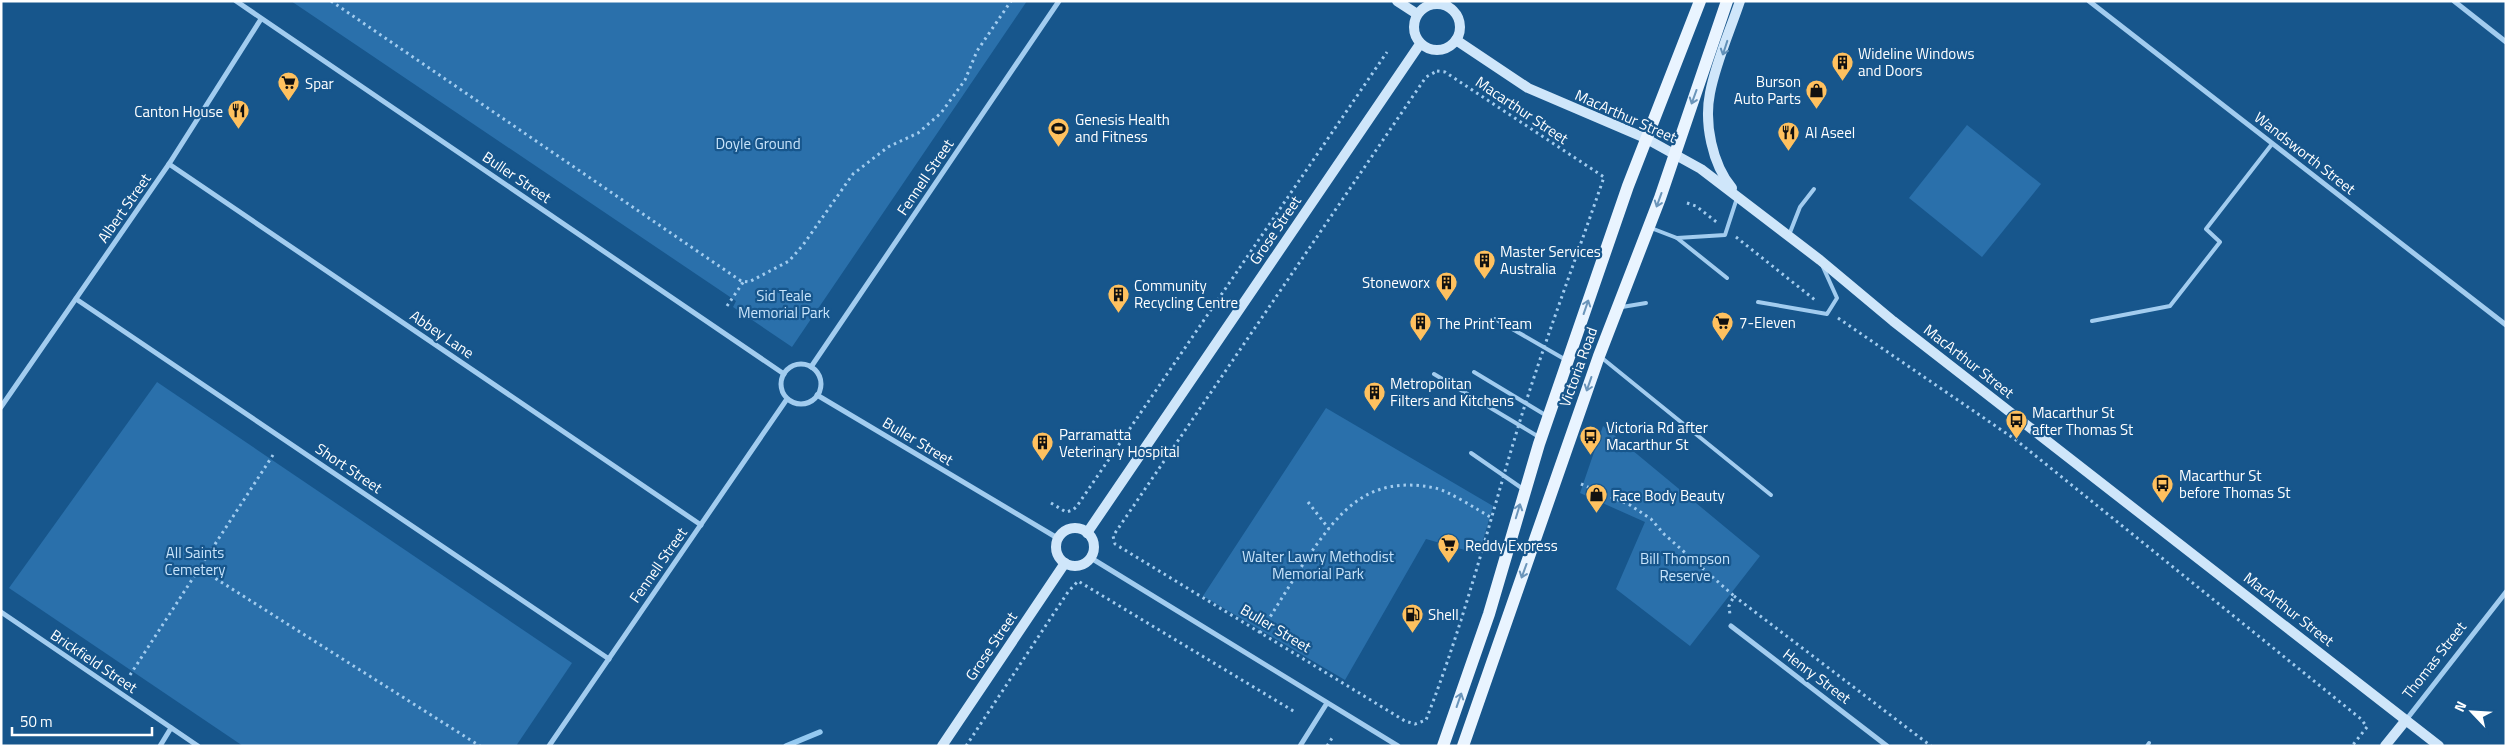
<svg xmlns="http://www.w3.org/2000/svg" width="2507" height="747" font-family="'Titillium Web',sans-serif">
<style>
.green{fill:#2a70ab}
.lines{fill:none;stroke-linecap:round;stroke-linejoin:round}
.stream{stroke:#94c9f1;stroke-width:5.5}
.path{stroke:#a2ccef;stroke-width:3;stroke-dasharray:2.5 4;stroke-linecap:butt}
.lane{stroke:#a2ccef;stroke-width:4}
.street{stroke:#a2ccef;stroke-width:5}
.secondary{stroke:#cfe6fa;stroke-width:10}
.primary{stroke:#e9f4ff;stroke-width:12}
.oneway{stroke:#6190b8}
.oneway2{stroke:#6b95ba}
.labels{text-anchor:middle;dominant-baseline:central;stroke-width:4.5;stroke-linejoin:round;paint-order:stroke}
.poi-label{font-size:15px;fill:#fff;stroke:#17568c;text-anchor:start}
.street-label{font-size:15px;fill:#fff;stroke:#17568c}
.park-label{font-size:15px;fill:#c8e4fb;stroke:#17568c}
</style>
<rect width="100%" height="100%" fill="#17568c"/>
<g class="green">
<path d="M291 1H1027L792 347 733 307 736 301Z"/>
<path d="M1967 125 2041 184 1982 257 1909 198Z"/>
<path d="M157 382 572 663 516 746H243L9 588Z"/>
<path d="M1326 408 1493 506 1479 554 1426 539 1345 680 1203 596Z"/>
<path d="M1603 426 1760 556 1690 646 1616 589 1645 522 1580 493Z"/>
</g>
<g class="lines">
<path class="stream" d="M786 746 820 732"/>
<g class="path">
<path d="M331 1 741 281 749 282 789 261 803 245 853 174 888 147 918 133 941 113 965 80 977 51 1011 1"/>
<path d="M1437 71 1445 72 1604 177C1576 259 1545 340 1519 424 1489 523 1464 623 1426 720L1415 724 1405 721 1115 544 1113 536 1426 77Z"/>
<path d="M1687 203 1696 206 1719 224"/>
<path d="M1736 237 1815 300"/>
<path d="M727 306 744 281"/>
<path d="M1838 318 2016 440 2361 719 2367 727 2352 746"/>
<path d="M1581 484 1630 505 1651 519 1664 534 1734 596 1729 606 1730 615"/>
<path d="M1308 502 1329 529"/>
<path d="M1051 503 1066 512 1073 510 1077 506 1387 52"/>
<path d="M199 568 480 746"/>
<path d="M1734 596 1931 746"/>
<path d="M1260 633C1275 609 1290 585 1305 561 1339 512 1367 474 1435 488 1449 491 1478 510 1492 518"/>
<path d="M130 675 273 455"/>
<path d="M966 746 1068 592 1078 581 1295 712"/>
<path d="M1327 746 1334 735"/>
</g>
<g class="lane">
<path d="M1651 228 1677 238 1725 235 1737 198"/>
<path d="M1789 235 1800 207 1814 189"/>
<path d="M1677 238 1727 278"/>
<path d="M1758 302 1827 314 1837 298 1823 267"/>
<path d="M1622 307 1646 303"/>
<path d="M1495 319 1566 360"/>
<path d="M2092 321 2170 306 2220 242 2206 229 2272 144"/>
<path d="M1602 358 1771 495"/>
<path d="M1474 372 1547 416"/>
<path d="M1434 374 1539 437"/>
<path d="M1471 453 1523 489"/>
<path d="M2147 746 2149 743"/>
</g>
<g class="street">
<path d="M236 1 784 374"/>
<path d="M2089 1 2506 325"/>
<path d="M2454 1 2506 42"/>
<path d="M1446 5 1449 1"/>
<path d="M169 164 701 525"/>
<path d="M76 299 609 659"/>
<circle cx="801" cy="384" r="20"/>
<path d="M811 367 1059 1"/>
<path d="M817 395 1059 539"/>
<path d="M1 407 169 164 261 19"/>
<path d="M1091 558 1398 746"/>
<path d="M1 612 198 746"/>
<path d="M1731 626 1887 746"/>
<path d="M2406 720 2506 592"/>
<path d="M160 746 171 728"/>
<path d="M549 746 787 399"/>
<path d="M1300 746 1327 703"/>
</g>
<g class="secondary">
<path d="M1397 1 1417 14"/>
<circle cx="1437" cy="27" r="23"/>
<path d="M1456 40 1528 88 1645 138 1701 169 1820 260 1893 321 2439 746"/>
<path d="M1732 188C1712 164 1704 123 1710 93 1716 62 1730 31 1740 1"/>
<circle cx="1075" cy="547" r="19"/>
<path d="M1087 533 1420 44"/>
<path d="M942 746 1065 563"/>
<path d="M2385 746 2406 720"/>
</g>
<g class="primary">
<path d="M1443 746 1489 614 1539 444 1628 186 1700 1"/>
<path d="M1463 746 1599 356 1660 198 1727 1"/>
</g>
</g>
<defs><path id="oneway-shaft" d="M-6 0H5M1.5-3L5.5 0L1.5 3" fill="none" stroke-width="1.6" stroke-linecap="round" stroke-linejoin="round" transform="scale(1.25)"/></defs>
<use class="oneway" href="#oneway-shaft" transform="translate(1725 48) rotate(108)"/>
<g class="oneway2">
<use href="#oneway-shaft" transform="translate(1694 97) rotate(110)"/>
<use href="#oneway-shaft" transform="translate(1659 200) rotate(110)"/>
<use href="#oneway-shaft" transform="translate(1586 307) rotate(-71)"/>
<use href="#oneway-shaft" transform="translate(1589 384) rotate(109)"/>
<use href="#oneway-shaft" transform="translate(1518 511) rotate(-73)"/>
<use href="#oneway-shaft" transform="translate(1524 571) rotate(110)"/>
<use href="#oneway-shaft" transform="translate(1459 700) rotate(-71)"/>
</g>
<defs>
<symbol id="building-pin" viewBox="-11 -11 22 30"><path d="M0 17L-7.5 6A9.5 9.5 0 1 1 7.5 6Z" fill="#ffc15f" stroke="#17568c"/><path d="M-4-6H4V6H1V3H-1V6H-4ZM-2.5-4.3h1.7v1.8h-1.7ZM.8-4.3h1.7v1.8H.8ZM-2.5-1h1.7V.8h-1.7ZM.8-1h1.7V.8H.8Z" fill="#111"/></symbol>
<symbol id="supermarket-pin" viewBox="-11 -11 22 30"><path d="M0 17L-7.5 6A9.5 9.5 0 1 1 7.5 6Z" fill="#ffc15f" stroke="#17568c"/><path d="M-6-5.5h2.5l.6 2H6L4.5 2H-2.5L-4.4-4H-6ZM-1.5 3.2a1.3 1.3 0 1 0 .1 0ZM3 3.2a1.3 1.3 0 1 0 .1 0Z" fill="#111"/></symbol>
<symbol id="shop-pin" viewBox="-11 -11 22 30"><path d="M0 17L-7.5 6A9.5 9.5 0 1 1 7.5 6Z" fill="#ffc15f" stroke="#17568c"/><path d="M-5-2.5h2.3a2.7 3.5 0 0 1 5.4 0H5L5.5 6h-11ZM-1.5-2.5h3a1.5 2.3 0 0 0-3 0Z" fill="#111"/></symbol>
<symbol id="restaurant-pin" viewBox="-11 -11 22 30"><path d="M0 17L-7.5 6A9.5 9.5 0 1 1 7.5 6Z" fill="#ffc15f" stroke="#17568c"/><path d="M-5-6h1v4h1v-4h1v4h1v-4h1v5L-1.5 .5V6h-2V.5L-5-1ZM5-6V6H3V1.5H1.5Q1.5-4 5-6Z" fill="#111"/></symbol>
<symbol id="stadium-pin" viewBox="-11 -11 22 30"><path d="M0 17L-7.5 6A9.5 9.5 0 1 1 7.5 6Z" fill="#ffc15f" stroke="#17568c"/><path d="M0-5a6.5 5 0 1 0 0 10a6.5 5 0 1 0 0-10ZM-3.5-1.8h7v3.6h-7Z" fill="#111"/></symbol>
<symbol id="bus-pin" viewBox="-11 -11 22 30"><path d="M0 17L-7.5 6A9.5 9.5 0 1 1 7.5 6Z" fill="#ffc15f" stroke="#17568c"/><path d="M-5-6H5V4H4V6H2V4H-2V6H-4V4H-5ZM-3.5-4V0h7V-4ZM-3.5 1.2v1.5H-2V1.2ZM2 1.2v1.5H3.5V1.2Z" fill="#111"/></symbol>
<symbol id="fuel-pin" viewBox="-11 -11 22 30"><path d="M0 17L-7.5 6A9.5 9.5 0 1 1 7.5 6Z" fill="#ffc15f" stroke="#17568c"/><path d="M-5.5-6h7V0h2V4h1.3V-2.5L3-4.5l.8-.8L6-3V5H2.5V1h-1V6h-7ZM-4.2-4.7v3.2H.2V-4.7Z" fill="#111"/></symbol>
</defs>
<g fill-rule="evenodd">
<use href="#building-pin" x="1830" y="50" width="25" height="34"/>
<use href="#supermarket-pin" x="276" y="70" width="25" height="34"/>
<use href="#shop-pin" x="1804" y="78" width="25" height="34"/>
<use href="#restaurant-pin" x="226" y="98" width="25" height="34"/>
<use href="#stadium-pin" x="1046" y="116" width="25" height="34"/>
<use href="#restaurant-pin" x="1776" y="120" width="25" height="34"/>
<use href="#building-pin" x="1472" y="248" width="25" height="34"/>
<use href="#building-pin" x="1434" y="270" width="25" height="34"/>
<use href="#building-pin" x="1106" y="282" width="25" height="34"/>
<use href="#supermarket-pin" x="1710" y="310" width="25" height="34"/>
<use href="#building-pin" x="1408" y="310" width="25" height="34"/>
<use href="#building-pin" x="1362" y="380" width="25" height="34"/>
<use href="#bus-pin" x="2004" y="408" width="25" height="34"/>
<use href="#bus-pin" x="1578" y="424" width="25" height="34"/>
<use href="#building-pin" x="1030" y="430" width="25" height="34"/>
<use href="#bus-pin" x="2150" y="472" width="25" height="34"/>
<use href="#shop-pin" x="1584" y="482" width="25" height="34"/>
<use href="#supermarket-pin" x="1436" y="532" width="25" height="34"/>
<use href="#fuel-pin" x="1400" y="602" width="25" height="34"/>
</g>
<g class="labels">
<g class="poi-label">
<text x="1858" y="53">Wideline Windows<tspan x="1858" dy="17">and Doors</tspan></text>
<text x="1801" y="81" text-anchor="end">Burson<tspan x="1801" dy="17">Auto Parts</tspan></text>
<text x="305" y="83">Spar</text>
<text x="223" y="111" text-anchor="end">Canton House</text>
<text x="1075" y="119">Genesis Health<tspan x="1075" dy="17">and Fitness</tspan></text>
<text x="1805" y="132">Al Aseel</text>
<text x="1500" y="251">Master Services<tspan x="1500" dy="17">Australia</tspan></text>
<text x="1430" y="282" text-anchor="end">Stoneworx</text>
<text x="1134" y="285">Community<tspan x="1134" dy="17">Recycling Centre</tspan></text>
<text x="1739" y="322">7-Eleven</text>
<text x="1437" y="323">The Print Team</text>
<text x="1390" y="383">Metropolitan<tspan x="1390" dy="17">Filters and Kitchens</tspan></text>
<text x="2032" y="412">Macarthur St<tspan x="2032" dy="17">after Thomas St</tspan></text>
<text x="1606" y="427">Victoria Rd after<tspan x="1606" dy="17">Macarthur St</tspan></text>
<text x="1059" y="434">Parramatta<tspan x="1059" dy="17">Veterinary Hospital</tspan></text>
<text x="2179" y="475">Macarthur St<tspan x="2179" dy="17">before Thomas St</tspan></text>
<text x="1612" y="495">Face Body Beauty</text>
<text x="1465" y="545">Reddy Express</text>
<text x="1428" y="614">Shell</text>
</g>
<g class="street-label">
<text transform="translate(1522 110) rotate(34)">Macarthur Street</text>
<text transform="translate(1626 116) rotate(24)">MacArthur Street</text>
<text transform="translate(2305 153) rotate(38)">Wandsworth Street</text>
<text transform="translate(517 177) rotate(34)">Buller Street</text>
<text transform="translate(925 177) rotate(-56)">Fennell Street</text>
<text transform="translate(124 208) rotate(-55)">Albert Street</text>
<text transform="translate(1275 230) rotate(-56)">Grose Street</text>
<text transform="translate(442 334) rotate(34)">Abbey Lane</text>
<text transform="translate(1969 361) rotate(38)">MacArthur Street</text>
<text transform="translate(1578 367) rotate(-70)">Victoria Road</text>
<text transform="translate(918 441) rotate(31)">Buller Street</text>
<text transform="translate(349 468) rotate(34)">Short Street</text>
<text transform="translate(658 565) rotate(-55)">Fennell Street</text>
<text transform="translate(2289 609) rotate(38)">MacArthur Street</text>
<text transform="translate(1276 628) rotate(31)">Buller Street</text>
<text transform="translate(991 646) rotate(-56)">Grose Street</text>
<text transform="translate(2434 660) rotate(-52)">Thomas Street</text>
<text transform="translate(94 661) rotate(34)">Brickfield Street</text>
<text transform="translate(1817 676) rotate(37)">Henry Street</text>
</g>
<g class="park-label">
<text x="758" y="143">Doyle Ground</text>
<text x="784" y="295">Sid Teale<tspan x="784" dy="17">Memorial Park</tspan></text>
<text x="195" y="552">All Saints<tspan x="195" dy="17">Cemetery</tspan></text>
<text x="1318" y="556">Walter Lawry Methodist<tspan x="1318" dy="17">Memorial Park</tspan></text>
<text x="1685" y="558">Bill Thompson<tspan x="1685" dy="17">Reserve</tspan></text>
</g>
</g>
<rect width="2507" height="747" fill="none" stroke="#ffffff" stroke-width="5"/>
<g transform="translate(2472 712) rotate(295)" stroke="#17568c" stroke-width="4" paint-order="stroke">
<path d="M0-4L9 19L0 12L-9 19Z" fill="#ffffff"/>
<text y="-8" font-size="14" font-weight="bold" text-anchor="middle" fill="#ffffff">N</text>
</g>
<path d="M12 727v8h140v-8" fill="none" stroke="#ffffff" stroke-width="2.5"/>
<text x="20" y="727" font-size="15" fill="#ffffff" stroke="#17568c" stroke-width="4" paint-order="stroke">50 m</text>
</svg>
